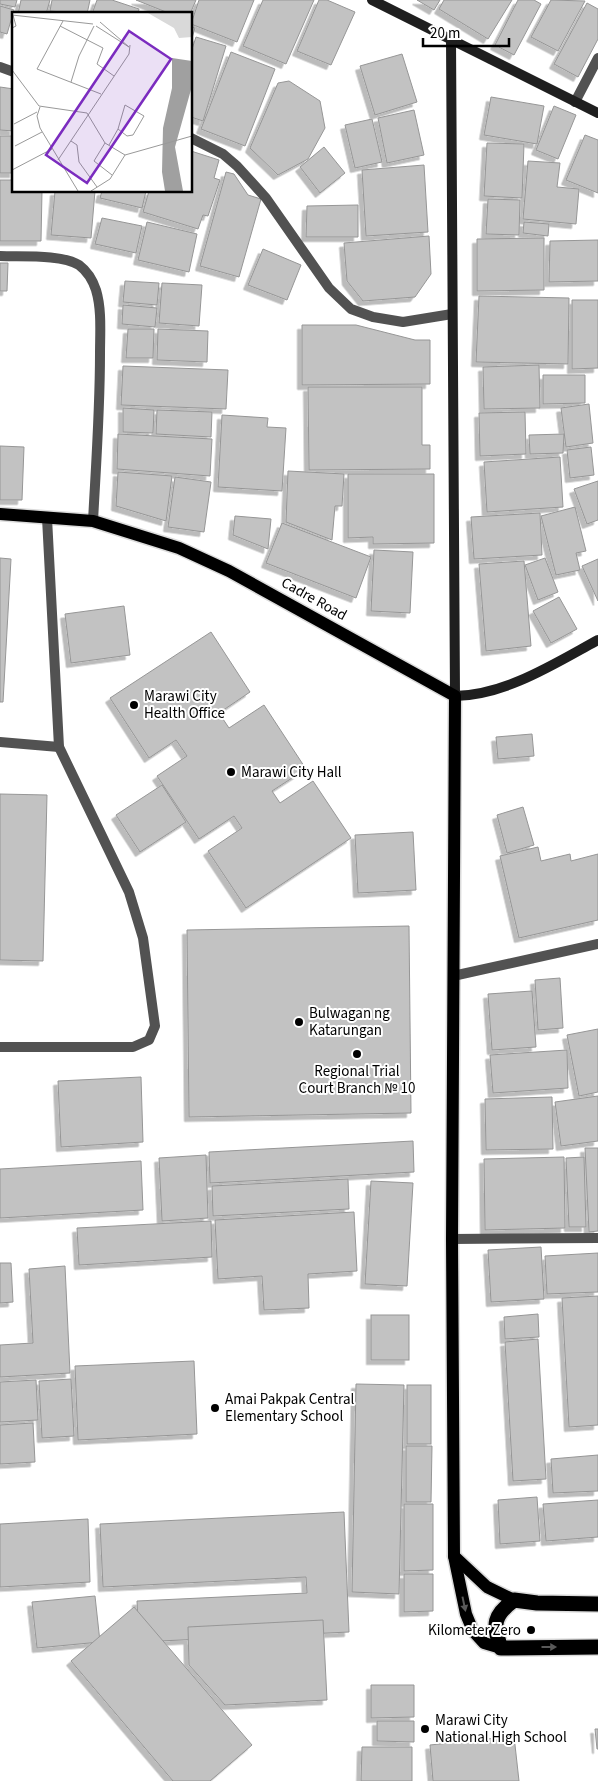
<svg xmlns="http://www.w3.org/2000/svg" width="598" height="1781" font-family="'Source Sans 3',sans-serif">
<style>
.building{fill:#c2c2c2;stroke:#969696;filter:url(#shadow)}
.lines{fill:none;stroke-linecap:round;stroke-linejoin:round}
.primary-casing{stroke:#dbdbdb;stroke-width:15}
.highway-casing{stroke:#dbdbdb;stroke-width:18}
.lane{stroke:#525252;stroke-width:10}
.street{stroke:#525252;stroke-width:10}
.secondary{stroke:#1f1f1f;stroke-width:10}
.primary{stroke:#000;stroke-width:12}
.highway{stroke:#000;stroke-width:15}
.oneway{fill:#595959}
.poi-dot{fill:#000;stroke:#fff;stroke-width:2}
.labels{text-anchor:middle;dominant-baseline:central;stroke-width:4;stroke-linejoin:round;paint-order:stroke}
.street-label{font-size:15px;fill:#000;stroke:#fff}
.poi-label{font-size:15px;fill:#000;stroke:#fff;text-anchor:start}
.inset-road{fill:none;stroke:#999;stroke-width:1}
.view{fill:#7b2cbf;fill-opacity:0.15;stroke:#7b2cbf;stroke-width:2.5}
.inset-edge{fill:none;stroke:#000;stroke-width:2.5}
</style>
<defs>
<filter id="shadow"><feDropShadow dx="-4.5" dy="4.5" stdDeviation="0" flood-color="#0004"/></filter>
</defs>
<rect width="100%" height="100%" fill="#fff"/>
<g class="building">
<path d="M0 0H17L15 7 0 4Z"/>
<path d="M21 0H50L46 14H18Z"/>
<path d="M52 0H90L87 14 50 11Z"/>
<path d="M97 0H112L139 9 138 14H92Z"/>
<path d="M136 0H196L190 14H171Z"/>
<path d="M199 0H254L237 42 191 24Z"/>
<path d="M263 0H314L286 64 243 46Z"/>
<path d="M319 0H327L355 12 331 65 297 51Z"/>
<path d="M417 0H440L434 10Z"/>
<path d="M444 0H512L488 39 439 9Z"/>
<path d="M518 0H534L541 4 514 55 495 45Z"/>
<path d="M551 0 585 1 558 51 531 37Z"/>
<path d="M587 3 598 9V39L578 77 554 64Z"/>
<path d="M0 6 14 10 7 34 0 32Z"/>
<path d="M191 27 195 28 191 41Z"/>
<path d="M196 37 226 46 203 121 191 117V52Z"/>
<path d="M231 52 275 69 245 146 201 129Z"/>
<path d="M402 54 417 102 375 115 360 66Z"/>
<path d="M289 81 320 101 325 128 308 159 278 175 250 148 278 83Z"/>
<path d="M0 87 14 89V131L0 130Z"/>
<path d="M491 97 544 106 537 144 484 135Z"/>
<path d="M554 106 576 115 558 159 536 150Z"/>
<path d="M414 110 424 155 387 163 378 118Z"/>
<path d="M372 119 382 162 355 168 345 125Z"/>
<path d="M585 135 598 140V193L566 180Z"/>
<rect x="0" y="136" width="14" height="37"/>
<path d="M487 143 524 144 522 198 484 196Z"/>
<path d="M324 147 345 173 320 193 300 167Z"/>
<path d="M191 151 219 160 214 178 220 180 208 216 203 215 198 229 143 212 149 191H191Z"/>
<path d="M528 161 560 163 557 187 579 189 576 224 523 219Z"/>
<path d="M424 165 428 232 366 236 362 170Z"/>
<path d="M226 172 234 174 248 195 261 199 239 277 200 266Z"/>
<path d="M0 180H14V191H42L41 241H0Z"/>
<path d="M55 191H95L91 238 51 235Z"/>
<path d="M102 191H146L142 208 100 198Z"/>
<path d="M488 199 520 200 519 235 486 234Z"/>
<path d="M358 205V237H306L307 206Z"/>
<path d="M102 218 142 226 136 253 95 244Z"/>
<path d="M147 222 197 234 189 272 138 260Z"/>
<path d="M524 222 549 224 548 236 523 233Z"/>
<path d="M429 236 431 274 415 297 363 301 347 281 344 243Z"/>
<path d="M544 238V290L477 291V239Z"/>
<path d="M598 240V281L549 282 550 241Z"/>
<path d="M263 249 301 265 287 300 248 285Z"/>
<path d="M0 263H8L7 291H0Z"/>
<path d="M125 281 159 283 157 305 123 302Z"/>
<path d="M162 283 202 285 199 326 159 323Z"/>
<path d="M479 296 569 298 568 364 476 362Z"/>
<path d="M572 300H598V368L572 369Z"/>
<path d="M123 305 157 308 155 327 122 324Z"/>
<path d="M302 325H356L415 340H430V384L302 385Z"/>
<path d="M128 329H154L153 358H126Z"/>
<path d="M158 329 208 331 207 362 157 360Z"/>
<path d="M539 365 540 408 484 409 483 367Z"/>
<path d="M123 366 228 370 226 409 121 405Z"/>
<path d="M543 375H585V403L543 404Z"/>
<path d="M308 387H422V445H430V469L309 470Z"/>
<path d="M589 404 593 443 566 447 561 408Z"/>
<path d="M123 408 154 410 153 433 123 432Z"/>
<path d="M157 410 212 412 211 437 156 434Z"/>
<path d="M525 412 526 454 480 456 479 413Z"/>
<path d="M222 415 268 418 267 427 286 428 282 491 218 487Z"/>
<path d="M118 434 212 439 210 476 117 469Z"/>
<path d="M564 434 563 453 530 454 529 435Z"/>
<path d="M0 446 24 447 22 500H0Z"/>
<path d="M591 447 594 475 570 478 567 450Z"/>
<path d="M560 457 563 507 487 512 484 462Z"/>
<path d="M288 471 344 474 342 506H335L332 540 286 522Z"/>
<path d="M118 472 172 476 166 521 116 506Z"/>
<path d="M348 474H434V543L373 544V537L348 538Z"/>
<path d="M175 477 211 482 204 532 168 527Z"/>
<path d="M598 481V520L587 524 574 489Z"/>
<path d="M575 507 586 551 576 553 580 570 556 575 541 516Z"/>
<path d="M540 513 542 555 474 559 471 517Z"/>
<path d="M235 516 271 519 268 549 233 535Z"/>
<path d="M282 523 371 557 356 598 266 563Z"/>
<path d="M374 550 413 552 410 613 371 611Z"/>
<path d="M0 558 11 559 3 702H0Z"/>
<path d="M545 558 558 592 538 600 525 565Z"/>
<path d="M598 559V601L582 566Z"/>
<path d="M524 561 531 646 486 651 479 564Z"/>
<path d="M559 597 577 629 551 643 533 611Z"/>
<path d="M124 606 130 655 71 663 65 614Z"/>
<path d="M211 632 250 692 219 713 229 728 264 705 306 769 272 791 280 803 313 781 351 838 246 908 208 851 242 828 234 816 199 839 157 776 187 756 176 740 149 758 110 698Z"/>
<path d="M532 734 534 756 498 759 496 737Z"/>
<path d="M162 785 186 822 140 852 116 815Z"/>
<path d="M0 794 47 795 43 961 0 960Z"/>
<path d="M523 807 534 845 507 853 497 815Z"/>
<path d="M413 832 416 890 358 893 355 835Z"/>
<path d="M538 847 541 861 570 854 571 861 598 854V920L519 938 500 856Z"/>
<path d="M409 926 411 1113 189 1117 187 930Z"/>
<path d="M560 978 563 1028 538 1030 535 980Z"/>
<path d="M532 991 536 1047 492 1050 488 994Z"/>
<path d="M598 1029V1092L579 1096 567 1035Z"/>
<path d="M567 1050 568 1088 493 1093 490 1055Z"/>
<path d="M141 1077 143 1142 61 1147 58 1081Z"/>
<path d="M598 1096V1141L561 1146 555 1102Z"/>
<path d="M552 1097 553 1149 486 1150 485 1099Z"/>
<path d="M413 1141 414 1172 210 1183 209 1152Z"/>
<path d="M585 1148H598V1231L589 1232Z"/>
<path d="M206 1155 208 1218 162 1221 159 1158Z"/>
<path d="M564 1157 565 1228 485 1230 484 1159Z"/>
<path d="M584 1157 586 1227H569L566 1158Z"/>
<path d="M141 1161 143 1210 0 1218V1169Z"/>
<path d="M348 1179 349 1209 213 1216 212 1186Z"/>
<path d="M371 1181 413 1183 407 1286 365 1284Z"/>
<path d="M354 1212 357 1271 308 1274 309 1308 264 1310 262 1276 218 1279 215 1220Z"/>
<path d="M211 1221 212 1257 79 1265 77 1228Z"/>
<path d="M541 1247 544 1299 491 1302 488 1250Z"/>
<path d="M598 1253V1292L547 1294 545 1256Z"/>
<path d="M0 1263H11L13 1302 0 1303Z"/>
<path d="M65 1266 70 1373 0 1377V1345L33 1343 29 1269Z"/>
<path d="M598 1296V1425L569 1427 562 1298Z"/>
<path d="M538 1314 539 1337 505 1339 504 1317Z"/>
<rect x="371" y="1315" width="38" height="45"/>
<path d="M538 1339 546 1479 513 1481 505 1342Z"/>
<path d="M194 1361 197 1434 78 1440 75 1366Z"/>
<path d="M71 1379 74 1436 42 1438 39 1381Z"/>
<path d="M36 1380 38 1420 0 1422V1382Z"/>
<path d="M356 1384 404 1385 399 1594 352 1592Z"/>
<rect x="407" y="1385" width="24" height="59"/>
<path d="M33 1423 35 1462 0 1464V1425Z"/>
<path d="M406 1446H432L431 1502H406Z"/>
<path d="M598 1455V1491L553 1493 551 1459Z"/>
<path d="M537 1497 540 1541 500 1544 498 1500Z"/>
<path d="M598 1500V1537L546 1541 543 1504Z"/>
<path d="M404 1504H433V1570L404 1571Z"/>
<path d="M344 1512 349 1632 139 1642 137 1601 307 1593 306 1577 103 1587 100 1524Z"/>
<path d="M88 1519 90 1582 0 1587V1524Z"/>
<path d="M404 1574H433V1611L404 1612Z"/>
<path d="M95 1596 100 1642 37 1648 32 1602Z"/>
<path d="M134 1607 252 1745 210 1781H173L71 1661Z"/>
<path d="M323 1620 327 1700 225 1705 189 1665 188 1627Z"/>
<path d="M371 1685H414V1717L371 1718Z"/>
<path d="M377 1721H414V1742L377 1741Z"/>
<path d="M595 1729H598V1749H597Z"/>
<path d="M514 1736 519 1781H433L430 1745Z"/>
<path d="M362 1747H412V1781H361Z"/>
</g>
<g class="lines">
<defs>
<g id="primary">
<path d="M0 514 93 521 179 548 229 571 455 696 452 1239 454 1556 466 1614 473 1631 484 1643 501 1648"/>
<path d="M454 1556 487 1587 514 1600"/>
</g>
<path id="highway" d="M598 1604 537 1603 514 1600C494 1615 492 1624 501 1648L598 1647"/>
</defs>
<use href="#primary" class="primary-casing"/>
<use href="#highway" class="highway-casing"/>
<g class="lane">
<path d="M0 742 59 747"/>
<path d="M0 1047H133L149 1040 155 1026 143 938 129 892 59 747 47 518"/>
</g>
<g class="street">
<path d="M0 67 14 72"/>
<path d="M575 102 598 58"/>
<path d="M191 138 223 154 237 166 266 198 329 288 351 309 373 317 403 322 452 314"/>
<path d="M0 256C21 257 61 254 79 265 87 271 93 281 96 290 102 310 100 333 100 354 100 410 96 465 93 521"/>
<path d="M453 976 598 944"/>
<path d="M452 1239 598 1238"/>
</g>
<g class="secondary">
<path d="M372 0 598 113"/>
<path d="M451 39 455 696C506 695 554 664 598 640"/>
</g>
<use href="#primary" class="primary"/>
<use href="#highway" class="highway"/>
</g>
<defs><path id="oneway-solid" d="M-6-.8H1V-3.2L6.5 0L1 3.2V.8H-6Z" transform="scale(1.25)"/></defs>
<g class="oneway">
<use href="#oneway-solid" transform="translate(464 1604) rotate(78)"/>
<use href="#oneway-solid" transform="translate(549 1647)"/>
</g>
<g class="poi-dot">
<circle cx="134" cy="705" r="5"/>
<circle cx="231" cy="772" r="5"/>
<circle cx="299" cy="1022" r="5"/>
<circle cx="357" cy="1054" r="5"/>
<circle cx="215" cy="1408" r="5"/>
<circle cx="531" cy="1630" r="5"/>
<circle cx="425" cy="1729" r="5"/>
</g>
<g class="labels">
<g class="street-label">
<text transform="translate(314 599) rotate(29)">Cadre Road</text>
</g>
<g class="poi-label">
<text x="144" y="696">Marawi City<tspan x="144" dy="17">Health Office</tspan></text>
<text x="241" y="772">Marawi City Hall</text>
<text x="309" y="1013">Bulwagan ng<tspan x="309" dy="17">Katarungan</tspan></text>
<text x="357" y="1071" text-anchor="middle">Regional Trial<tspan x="357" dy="17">Court Branch № 10</tspan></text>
<text x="225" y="1399">Amai Pakpak Central<tspan x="225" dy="17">Elementary School</tspan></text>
<text x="521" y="1630" text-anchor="end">Kilometer Zero</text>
<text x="435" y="1720">Marawi City<tspan x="435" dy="17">National High School</tspan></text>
</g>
</g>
<g transform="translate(12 12)">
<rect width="180" height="180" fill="#fff"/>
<path d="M136 1H180V25L167 26 162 16Z" fill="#d9d9d9"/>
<path d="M160 46 180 49V74L163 135 171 179H153L150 160 151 116 160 76Z" fill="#a0a0a0"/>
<path class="inset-road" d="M0 3 81 12M51 9 25 57 89 82M48 14 91 36 85 52 102 64M84 14 117 35 88 10M0 16 4 14 1 3M0 58 27 94 75 101 93 131 113 143M59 70 67 44 82 14M28 95 25 104 28 116 66 179M2 112 25 100M59 129 65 133 67 150 85 175M93 131 82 149 100 163M97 133 106 117 113 93 132 104 121 123 115 124 106 117M3 134 30 120M113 143 180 124M46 148 117 42 118 33M0 158 40 137M79 179 98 167 113 143"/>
<path class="view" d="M117 19 159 47 75 171 34 143Z"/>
<rect width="180" height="180" class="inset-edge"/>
</g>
<path d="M423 38v8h86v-8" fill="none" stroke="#000000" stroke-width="2.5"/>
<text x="430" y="38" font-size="15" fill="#000000" stroke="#ffffff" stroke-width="4" paint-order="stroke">20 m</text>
</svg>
